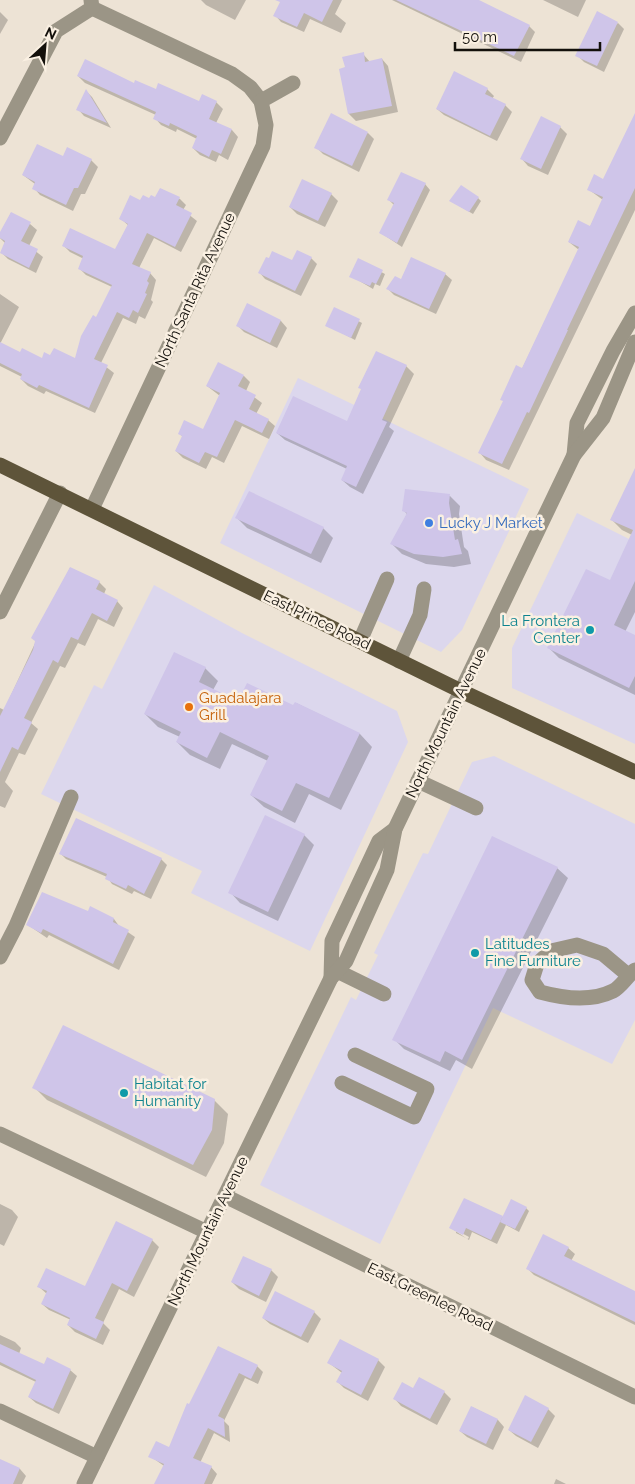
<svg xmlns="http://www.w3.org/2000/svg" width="635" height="1484" font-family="Raleway,sans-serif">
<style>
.commercial{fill:#dcd7ed}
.shadow{fill:#0003;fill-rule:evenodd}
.building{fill:#cfc5e9}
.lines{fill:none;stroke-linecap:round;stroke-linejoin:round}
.minor{stroke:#9b9586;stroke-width:15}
.major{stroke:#5e543a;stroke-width:15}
.shop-dot{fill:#3f7fe0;stroke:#faf0e2;stroke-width:2}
.culture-dot{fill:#0f9aa8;stroke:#faf0e2;stroke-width:2}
.food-dot{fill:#e8710a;stroke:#faf0e2;stroke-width:2}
.labels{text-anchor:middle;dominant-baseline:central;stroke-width:5;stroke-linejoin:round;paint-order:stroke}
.street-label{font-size:15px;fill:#13100b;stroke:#faf0e2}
.shop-label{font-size:15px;fill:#366cbe;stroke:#faf0e2;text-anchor:start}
.culture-label{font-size:15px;fill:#0d838f;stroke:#faf0e2;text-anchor:start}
.food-label{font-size:15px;fill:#c56008;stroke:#faf0e2;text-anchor:start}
</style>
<rect width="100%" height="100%" fill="#ede3d5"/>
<g class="commercial">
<path d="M298 378 529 489 462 630 441 652 220 543Z"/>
<path d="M577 513 635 542V744L512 688V648Z"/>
<path d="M154 585 242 633 397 711 408 742 310 951 191 893 202 871 41 794 94 685 102 689Z"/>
<path d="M494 756 635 824V1020L612 1064 493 1008 380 1244 260 1185 351 997 356 1000 378 955 374 953 423 853 428 854 472 762Z"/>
</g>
<g class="shadow">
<path d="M201 0H246L235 20 206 5Z"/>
<path d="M282 0H342L335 14 346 23 341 33 310 19 304 32 281 22 275 15Z"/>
<path d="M392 0H476L529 26 535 32 521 62Z"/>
<path d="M543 0H586L578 17Z"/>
<path d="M0 12 8 20 0 34Z"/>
<path d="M618 23 624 29 604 72 584 62 577 55Z"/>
<path d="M363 54 370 62 382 59 388 66 398 112 356 121 349 114 340 70 346 68Z"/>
<path d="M78 76 134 84 200 103 216 102 223 109 216 123 232 130 238 137 228 160 219 155 216 162 200 155 193 148 197 139 177 129 176 132 161 125 155 118 156 115 85 83Z"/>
<path d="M487 89 494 96 492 99 505 105 512 112 497 141 444 115 437 109Z"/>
<path d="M86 91 92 97 111 128 84 116 78 109Z"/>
<path d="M541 118 560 127 567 134 548 175 528 166 522 159Z"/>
<path d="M635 130V210L509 470 486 460 480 453 522 369 579 250 569 242 590 227 603 200 588 189 604 181Z"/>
<path d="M368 133 374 139 359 172 323 154 316 147Z"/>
<path d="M64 158 91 160 98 167 85 194H81L73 211 40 195 34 188 35 184 23 175Z"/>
<path d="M425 184 430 190 402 247 381 233 394 205 389 200Z"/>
<path d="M161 189 180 199 186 205 183 210 197 221 181 252 154 238 139 268 150 273 156 280 151 300 153 302 145 319 139 316 136 324 123 318 101 363 114 373 95 413 46 391 44 394 28 386 21 379 22 377 0 366V294L19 307 0 344 21 353 42 360 51 356 76 360 112 287 86 275 79 268 84 259 70 252 64 246 116 251 129 226 120 218 141 202 156 199Z"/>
<path d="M331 194 338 201 325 227 297 214 290 207Z"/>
<path d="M478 198 481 201 473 214 451 201Z"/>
<path d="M11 213 30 224 37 230 29 246 43 257 36 273 8 259 1 252 6 244 0 238V234Z"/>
<path d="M311 258 317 264 301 296 265 279 260 273Z"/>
<path d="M358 260 385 274 380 286 375 284 373 289 351 276Z"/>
<path d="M445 274 452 280 436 314 394 295 388 289 401 280Z"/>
<path d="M248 305 281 321 287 328 277 348 244 332 238 326Z"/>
<path d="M335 309 362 323 355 340 327 325Z"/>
<path d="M406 366 414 374 389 427 394 431 363 494 350 487 342 480 347 469 285 440 277 433 348 423Z"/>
<path d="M244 376 250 382 246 391 262 403 256 414 268 420 275 426 269 439 242 426 224 463 212 457 206 469 183 458 176 451 183 437 179 433 203 431 220 396 207 386Z"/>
<path d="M635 483V612L625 632 635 637V695L559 658 549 648 610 582 632 535 622 530 612 520Z"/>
<path d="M406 491 450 496 460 506 459 514 464 547 468 551 471 564 454 567 426 564 402 554 392 544 407 514 403 510Z"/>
<path d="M237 518 323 528 333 538 321 563 247 528Z"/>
<path d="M70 568 99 582 106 589 104 594 117 601 123 608 114 627 98 619 85 646 78 643 65 668 60 666 31 723 38 729 25 755 19 753 5 782 13 791 5 808 0 806V708L4 710Z"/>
<path d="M205 668 218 681 213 690 239 703 294 707 296 703 360 734 372 747 341 810 309 794 295 823 264 807 251 795 268 761 232 744 220 769 190 755 177 742 180 737 158 727 145 714Z"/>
<path d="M304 835 314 845 278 921 240 903 230 892Z"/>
<path d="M60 853 161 859 167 865 151 899 134 891 132 894 112 884 107 877 66 859Z"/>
<path d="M557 868 568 878 472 1069 456 1060 450 1071 404 1049 394 1039Z"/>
<path d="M89 912 114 919 119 926 135 937 119 970 49 935 47 938 28 925Z"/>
<path d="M34 1087 214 1100 228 1114 224 1143 206 1177 47 1100Z"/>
<path d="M0 1204 12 1210 18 1217 4 1246 0 1244Z"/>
<path d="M526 1208 529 1211 519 1232 506 1225 497 1244 472 1232 469 1240 451 1228 502 1217ZM456 1230 469 1237 468 1239 456 1233Z"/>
<path d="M152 1240 159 1247 134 1297 119 1289 103 1323 110 1330 103 1345 75 1332 68 1325 71 1320 49 1310 42 1304 47 1294 38 1286 86 1288Z"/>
<path d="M568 1248 575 1254 571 1261 635 1293V1325L534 1275 528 1269Z"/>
<path d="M271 1270 278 1277 266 1302 239 1289 232 1282Z"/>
<path d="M314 1312 321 1319 308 1343 270 1324 263 1318Z"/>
<path d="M0 1335 15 1342 21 1348 19 1354 44 1365 70 1370 77 1376 59 1414 36 1403 29 1397 36 1382 0 1365Z"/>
<path d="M218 1347 257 1366 263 1372 258 1384 245 1378 224 1421 229 1426 230 1442 214 1433 200 1463 211 1467 217 1474 212 1484H156L164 1466 150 1456 169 1449Z"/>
<path d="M378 1360 385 1367 368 1401 344 1388 338 1382 342 1373 329 1363Z"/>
<path d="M413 1390 444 1392 451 1399 437 1425 401 1406 395 1399Z"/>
<path d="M472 1407 498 1420 504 1427 493 1450 467 1437 460 1431Z"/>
<path d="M548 1409 555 1416 538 1448 516 1436 509 1430Z"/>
<path d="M0 1460 20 1469 26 1476 22 1484H0Z"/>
<path d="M556 1479 566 1484H554Z"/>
</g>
<g class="building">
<path d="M275 0H333L322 22 304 13 297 27 273 16 280 2Z"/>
<path d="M396 0H479L530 25 514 56Z"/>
<path d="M597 11 618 22 597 66 575 56Z"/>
<path d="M364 52 365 62 382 58 392 106 348 114 339 69 345 67 342 57Z"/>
<path d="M85 59 134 83 135 80 156 89 158 83 199 101 202 94 217 101 209 119 232 129 221 154 212 150 209 157 192 148 197 136 170 123 169 126 153 119 156 112 77 76Z"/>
<path d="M454 71 488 88 485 94 506 104 490 136 436 109Z"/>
<path d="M86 89 107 123 76 110Z"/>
<path d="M331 113 368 132 352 166 314 148Z"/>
<path d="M635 113V188L567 330H568L529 413 527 412 502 464 478 453 503 401 500 400 516 365 522 368 579 247 568 242 578 220 590 226 603 197 587 190 594 174 603 179Z"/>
<path d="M541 116 561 126 541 169 520 159Z"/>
<path d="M37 144 63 156 67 147 92 159 78 188H74L66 205 32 189 35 182 22 175Z"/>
<path d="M401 172 426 183 397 243 379 233 394 203 387 200Z"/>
<path d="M302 179 332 193 318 221 289 207Z"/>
<path d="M461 185 479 197 469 212 449 201Z"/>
<path d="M160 188 180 197 176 205 192 213 175 247 147 233 132 264 151 272 147 281 149 283 145 293 147 294 138 313 133 310 129 318 117 312 94 359 108 365 89 408 39 385 37 388 20 379 22 374 0 363V342L20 352 22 348 42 358 44 352 50 355 54 348 75 358 81 336 93 315 96 317 112 285 78 269 83 256 62 246 70 228 115 249 128 224 119 219 130 195 140 200 143 195 149 198 151 195 155 197Z"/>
<path d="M11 212 31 222 21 241 38 249 29 268 0 253 5 241 0 238V232Z"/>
<path d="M297 250 312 257 295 291 258 273 266 257 269 258 272 251 292 260Z"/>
<path d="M411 257 446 273 429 309 386 289 395 276 401 279Z"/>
<path d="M358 258 383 270 376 284 372 282 370 286 349 277Z"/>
<path d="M247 303 281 320 270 343 236 326Z"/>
<path d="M334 307 360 319 351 338 325 326Z"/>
<path d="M376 351 407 365 382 420 387 422 356 487 341 480 347 466 276 433 293 396 347 421 361 389 358 388Z"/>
<path d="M218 362 244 375 238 386 256 395 249 409 269 419 262 433 235 420 217 457 205 452 199 463 175 451 182 436 178 434 184 420 203 429 220 393 206 386Z"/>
<path d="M635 468V581L614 625 635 635V676L629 688 547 648 586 569 610 580 633 530 610 520Z"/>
<path d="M405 489 450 494 449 503 455 540 458 539 462 554 443 557 414 554 390 544 407 513 402 511Z"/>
<path d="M249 491 324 527 311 554 235 518Z"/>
<path d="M70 567 100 581 96 589 118 600 107 621 92 613 78 640 71 637 58 663 53 660 24 718 32 722 18 750 12 747 0 772V716L33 650 35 641 31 638Z"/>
<path d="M174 652 206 667 199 682 238 701 247 683 293 705 295 702 360 733 329 798 296 783 282 811 250 795 269 756 220 732 207 758 176 742 181 732 144 714Z"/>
<path d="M265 815 305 834 268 912 228 893Z"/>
<path d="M76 818 162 858 144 894 128 885 126 889 105 879 107 874 59 854Z"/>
<path d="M492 836 558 867 462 1060 445 1051 440 1062 392 1040Z"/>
<path d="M42 892 88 911 90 906 114 918 113 922 129 930 113 964 43 929 41 933 26 925Z"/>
<path d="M63 1025 215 1099 212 1130 193 1165 32 1088Z"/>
<path d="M464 1198 503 1216 491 1240 466 1228 463 1235 449 1228Z"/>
<path d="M511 1199 527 1207 515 1229 500 1222Z"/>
<path d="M116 1221 153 1239 127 1291 112 1283 95 1318 104 1322 96 1339 67 1325 70 1318 41 1304 47 1291 37 1287 46 1268 85 1286Z"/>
<path d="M543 1234 569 1247 564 1256 635 1291V1322L526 1269Z"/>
<path d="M243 1256 272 1269 259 1296 231 1282Z"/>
<path d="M275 1291 315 1311 301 1337 262 1318Z"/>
<path d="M340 1339 379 1359 361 1395 336 1382 342 1371 327 1363Z"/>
<path d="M0 1344 44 1364 47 1357 71 1369 53 1409 28 1397 36 1380 0 1362Z"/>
<path d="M218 1346 258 1365 251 1379 239 1373 218 1416 224 1419 225 1437 208 1428 193 1458 212 1466 204 1484H154L164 1464 148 1457 156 1441 169 1447 187 1403 189 1404Z"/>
<path d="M419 1377 445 1391 430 1419 393 1399 402 1382 413 1388Z"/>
<path d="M525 1395 549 1408 531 1442 508 1430Z"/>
<path d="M471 1406 498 1419 486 1444 459 1431Z"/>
<path d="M0 1459 20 1468 13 1484H0Z"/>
</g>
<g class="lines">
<g class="minor">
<path d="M92 8 232 74 250 87 261 101"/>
<path d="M0 138 56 31 92 8 91 0"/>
<path d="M574 455 577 423 613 351 635 313"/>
<path d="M92 509 263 146 266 125 261 101 293 83"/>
<path d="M0 612 60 493"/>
<path d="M360 641 387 579"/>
<path d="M399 661 420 615 424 589"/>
<path d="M418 781 476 808"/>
<path d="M0 957 16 926 71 797"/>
<path d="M337 971 384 994"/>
<path d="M628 975 603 954 577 945 551 951 537 964 532 980 540 992C562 998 591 1002 613 991 621 987 627 976 635 970"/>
<path d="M331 978 332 941 379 841 395 829"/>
<path d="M342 1083 414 1117 427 1089 355 1055"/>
<path d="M0 1134 207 1232"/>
<path d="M225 1196 635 1397"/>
<path d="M0 1411 97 1457"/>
<path d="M84 1484 331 978 346 961 387 870 395 829 574 455 603 418 635 342"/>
</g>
<path class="major" d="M0 465 461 691 635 772"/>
</g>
<circle class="shop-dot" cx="429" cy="523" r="5"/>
<g class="culture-dot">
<circle cx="590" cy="630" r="5"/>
<circle cx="475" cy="953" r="5"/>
<circle cx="124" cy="1093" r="5"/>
</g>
<circle class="food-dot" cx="189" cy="707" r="5"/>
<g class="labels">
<g class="street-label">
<text transform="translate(195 290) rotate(-65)">North Santa Rita Avenue</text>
<text transform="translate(317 620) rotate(26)">East Prince Road</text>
<text transform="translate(446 723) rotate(-64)">North Mountain Avenue</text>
<text transform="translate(208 1231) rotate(-64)">North Mountain Avenue</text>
<text transform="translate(430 1297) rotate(26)">East Greenlee Road</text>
</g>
<g class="shop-label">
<text x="439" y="523">Lucky J Market</text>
</g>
<g class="culture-label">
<text x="580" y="621" text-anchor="end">La Frontera<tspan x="580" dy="17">Center</tspan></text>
<text x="485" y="944">Latitudes<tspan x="485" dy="17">Fine Furniture</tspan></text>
<text x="134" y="1084">Habitat for<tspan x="134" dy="17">Humanity</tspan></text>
</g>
<g class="food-label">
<text x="199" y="698">Guadalajara<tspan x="199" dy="17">Grill</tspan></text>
</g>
</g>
<g transform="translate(45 45) rotate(26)" stroke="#faf0e2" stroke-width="4" paint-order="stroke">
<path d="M0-4L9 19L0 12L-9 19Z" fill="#13100b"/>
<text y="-8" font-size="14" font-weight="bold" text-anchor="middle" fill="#13100b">N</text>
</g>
<path d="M455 42v8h145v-8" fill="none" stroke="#13100b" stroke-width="2.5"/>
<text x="462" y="42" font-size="15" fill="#13100b" stroke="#faf0e2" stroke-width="4" paint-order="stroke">50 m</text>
</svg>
